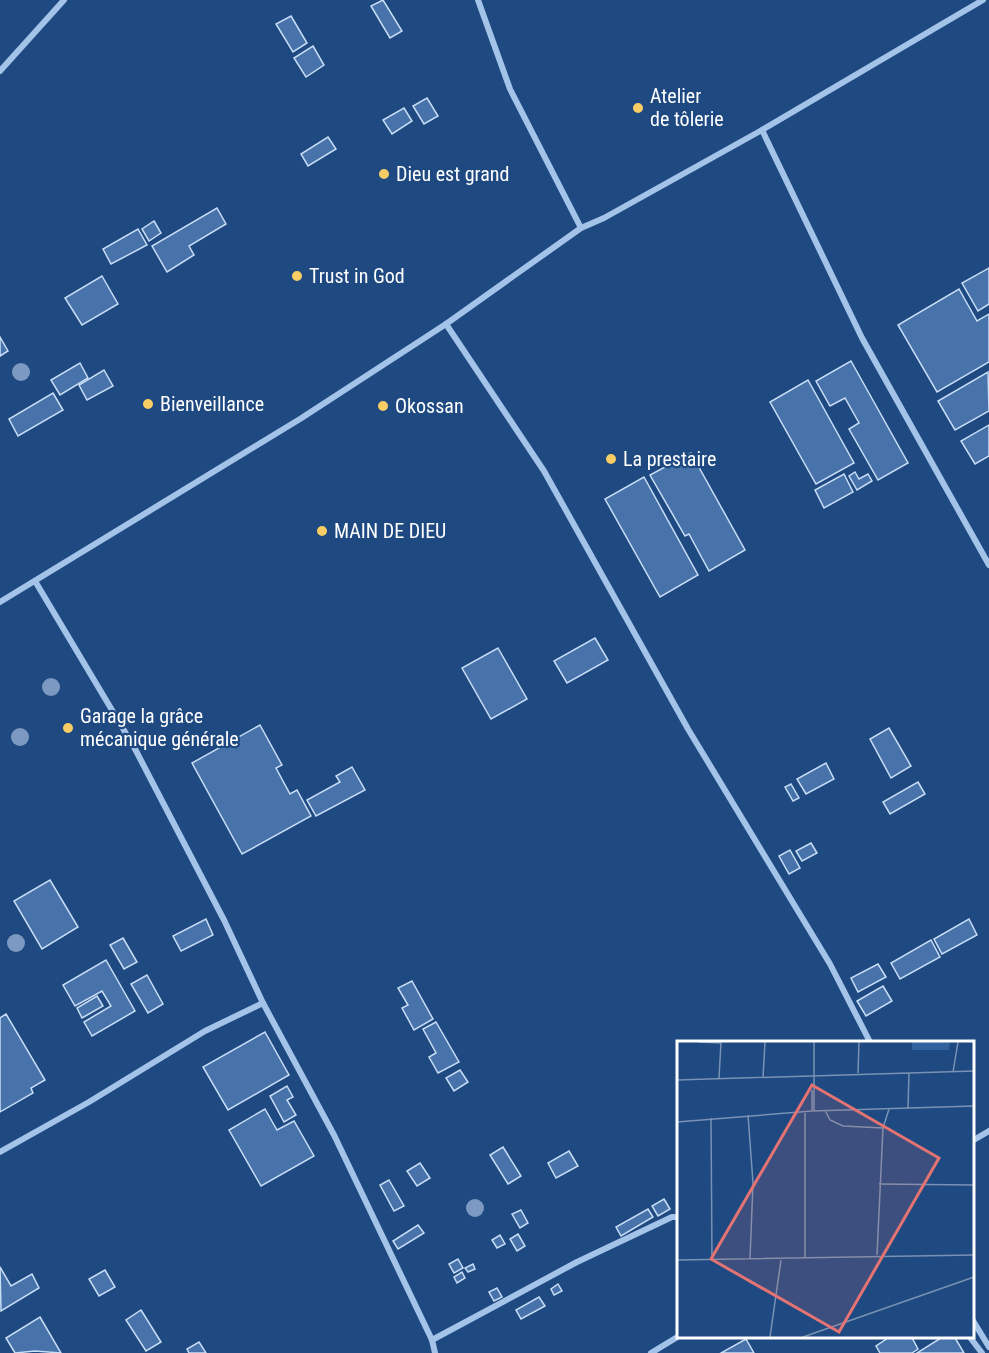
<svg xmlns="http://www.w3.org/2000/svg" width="989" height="1353" font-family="'Roboto Condensed',sans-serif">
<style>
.building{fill:#4773aa;stroke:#c8ddf6;stroke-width:1.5}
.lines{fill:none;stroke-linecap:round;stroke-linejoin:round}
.street{stroke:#a4c3e8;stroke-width:6}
.tree{fill:#7c9ac1}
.poi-dot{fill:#f7cd64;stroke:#1f4981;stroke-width:2}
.labels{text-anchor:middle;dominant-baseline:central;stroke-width:4.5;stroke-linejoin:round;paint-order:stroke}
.poi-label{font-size:20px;fill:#fff;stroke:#1f4981;text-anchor:start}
.inset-road{fill:none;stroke:#7992b3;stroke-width:1.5}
.view{fill:#e47373;fill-opacity:0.15;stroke:#e47373;stroke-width:3}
.inset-edge{fill:none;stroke:#fff;stroke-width:3}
</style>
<rect width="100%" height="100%" fill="#1f4981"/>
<g class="building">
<path d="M383 0 402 31 390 38 371 6Z"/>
<path d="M291 16 307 43 293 52 276 24Z"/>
<path d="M313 46 324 65 306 77 294 58Z"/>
<path d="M427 98 438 116 424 124 413 106Z"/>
<path d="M404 108 412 121 392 134 383 120Z"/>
<path d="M328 137 336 149 308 166 301 154Z"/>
<path d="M217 208 226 224 189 246 194 255 167 272 152 246Z"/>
<path d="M154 221 161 233 149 241 142 229Z"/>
<path d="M138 229 147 245 111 264 103 249Z"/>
<path d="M989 268V304L978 311 962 283Z"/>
<path d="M102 276 118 304 82 325 65 298Z"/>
<path d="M959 289 977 321 989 314V362L937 392 898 325Z"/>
<path d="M0 337 8 351 0 356Z"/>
<path d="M851 361 908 463 878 480 849 429 859 423 845 398 830 406 816 381Z"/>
<path d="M80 363 88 378 60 395 51 380Z"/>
<path d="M104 370 113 386 87 400 79 385Z"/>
<path d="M988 372 989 411 955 430 938 401Z"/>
<path d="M808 380 854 463 816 484 770 402Z"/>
<path d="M53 393 63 410 18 436 9 419Z"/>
<path d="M989 425V456L975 464 961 441Z"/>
<path d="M691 453 745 550 709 571 689 534 685 536 650 475Z"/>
<path d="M855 472 859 479 868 474 872 481 857 490 849 476Z"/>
<path d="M844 474 853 492 824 508 815 490Z"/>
<path d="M644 477 698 575 660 597 605 499Z"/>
<path d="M595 638 608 660 567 683 554 661Z"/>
<path d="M498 648 527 699 491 719 462 668Z"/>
<path d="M260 725 282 765 276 768 290 794 297 790 311 816 242 854 192 763Z"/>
<path d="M889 728 911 766 891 778 870 739Z"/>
<path d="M826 763 834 779 806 794 797 779Z"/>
<path d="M352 767 365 790 316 816 307 800 340 782 336 776Z"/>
<path d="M918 782 925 794 890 814 883 802Z"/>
<path d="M791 784 799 798 793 801 785 787Z"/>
<path d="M811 843 817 853 802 861 796 851Z"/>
<path d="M790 850 800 868 789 874 779 856Z"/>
<path d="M50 880 78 927 42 949 14 901Z"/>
<path d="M206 919 213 935 181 951 173 936Z"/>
<path d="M969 919 977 935 942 954 934 939Z"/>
<path d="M123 938 137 962 124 969 110 945Z"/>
<path d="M931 940 940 957 900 979 891 963Z"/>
<path d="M106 960 135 1011 92 1036 84 1022 111 1006 102 991 75 1006 63 985Z"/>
<path d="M878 964 886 977 858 992 851 978Z"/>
<path d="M147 975 163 1004 148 1013 131 984Z"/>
<path d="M412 981 433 1019 414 1030 402 1008 408 1005 398 988Z"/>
<path d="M883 986 892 1001 866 1016 857 1001Z"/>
<path d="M97 996 103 1006 82 1018 77 1008Z"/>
<path d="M6 1014 45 1080 31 1088 33 1093 0 1112V1018Z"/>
<path d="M436 1022 459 1062 438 1073 429 1057 436 1053 423 1029Z"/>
<path d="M265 1032 289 1075 228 1110 203 1067Z"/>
<path d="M460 1070 468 1082 454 1091 446 1078Z"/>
<path d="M287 1086 293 1097 287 1100 296 1115 284 1122 270 1096Z"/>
<path d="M265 1109 277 1130 294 1121 314 1156 261 1186 229 1130Z"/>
<path d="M503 1147 521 1176 508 1184 490 1155Z"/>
<path d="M569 1151 578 1166 556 1178 548 1163Z"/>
<path d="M420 1163 430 1178 417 1186 407 1171Z"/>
<path d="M389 1180 404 1206 394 1211 380 1185Z"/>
<path d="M664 1199 670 1209 658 1216 652 1206Z"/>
<path d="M648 1209 653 1217 621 1236 616 1227Z"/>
<path d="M521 1210 528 1223 520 1228 512 1214Z"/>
<path d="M418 1225 424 1233 398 1249 393 1241Z"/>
<path d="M518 1234 525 1246 517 1251 510 1239Z"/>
<path d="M500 1235 505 1244 497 1248 492 1240Z"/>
<path d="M458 1259 463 1268 454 1273 449 1264Z"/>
<path d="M473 1264 475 1269 468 1272 465 1268Z"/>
<path d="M0 1267 11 1286 32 1274 39 1288 1 1311Z"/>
<path d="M105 1270 115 1287 99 1296 89 1279Z"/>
<path d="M462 1272 465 1278 457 1283 454 1277Z"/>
<path d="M558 1284 562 1291 554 1295 551 1289Z"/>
<path d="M497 1288 502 1297 494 1301 489 1292Z"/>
<path d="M539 1297 545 1306 521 1319 516 1310Z"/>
<path d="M141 1310 161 1342 146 1351 126 1320Z"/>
<path d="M40 1317 61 1353 35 1351 15 1353 6 1338Z"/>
<path d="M891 1336H911L918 1349 912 1353H880L876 1346Z"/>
<path d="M944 1336H954L964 1353H917Z"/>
<path d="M746 1339 754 1353H721Z"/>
<path d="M199 1342 206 1353H189L187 1349Z"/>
</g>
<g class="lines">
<g class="street">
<path d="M478 0 510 89 581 228"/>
<path d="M0 71 64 0"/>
<path d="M762 130 862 338 989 565"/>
<path d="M446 324 544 471 688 729 830 964 870 1042"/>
<path d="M35 581 134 747 224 920 263 1003 334 1135 432 1340 435 1353"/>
<path d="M0 602 300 419 446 324 581 228 604 218 762 130 983 0"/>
<path d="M972 1141 989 1131"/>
<path d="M0 1152 89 1102 205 1031 263 1003"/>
<path d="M972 1319 989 1347"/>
<path d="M969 1336 982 1353"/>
<path d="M432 1340 577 1262 672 1217H678"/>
<path d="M651 1353 679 1336"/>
</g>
</g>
<g class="tree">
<circle cx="21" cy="372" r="9"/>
<circle cx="51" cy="687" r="9"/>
<circle cx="20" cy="737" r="9"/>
<circle cx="16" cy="943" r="9"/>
<circle cx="475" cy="1208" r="9"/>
</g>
<g class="poi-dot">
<circle cx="638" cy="108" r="6"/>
<circle cx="384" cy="174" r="6"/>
<circle cx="297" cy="276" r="6"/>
<circle cx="148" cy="404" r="6"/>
<circle cx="383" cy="406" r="6"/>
<circle cx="611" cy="459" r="6"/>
<circle cx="322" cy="531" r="6"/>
<circle cx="68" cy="728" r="6"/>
</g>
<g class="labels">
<g class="poi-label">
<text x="650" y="96">Atelier<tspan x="650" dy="23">de tôlerie</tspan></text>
<text x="396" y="174">Dieu est grand</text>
<text x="309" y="276">Trust in God</text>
<text x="160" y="404">Bienveillance</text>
<text x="395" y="406">Okossan</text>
<text x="623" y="459">La prestaire</text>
<text x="334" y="531">MAIN DE DIEU</text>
<text x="80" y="716">Garage la grâce<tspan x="80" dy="23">mécanique générale</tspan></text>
</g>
</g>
<g transform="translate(677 1041)">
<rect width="297" height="297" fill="#1f4981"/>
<path d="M235 1H273L272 9H235Z" fill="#33639f"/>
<path class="inset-road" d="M22 1 44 2M137 1V70M276 31 281 1M181 32 182 1M86 36 88 1M42 37 44 1M0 39 297 30M135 49V69M231 68 232 32M148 69 153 79 166 85 206 87M128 72V217M71 74 76 142 73 218M34 77 35 218M0 81 135 70 297 65M202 143 297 144M200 214 206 87 212 68M0 219 297 214M93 296 104 219M126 296 297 236"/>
<path class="view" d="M135 44 262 117 162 291 34 218Z"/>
<rect width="297" height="297" class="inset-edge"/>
</g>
</svg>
